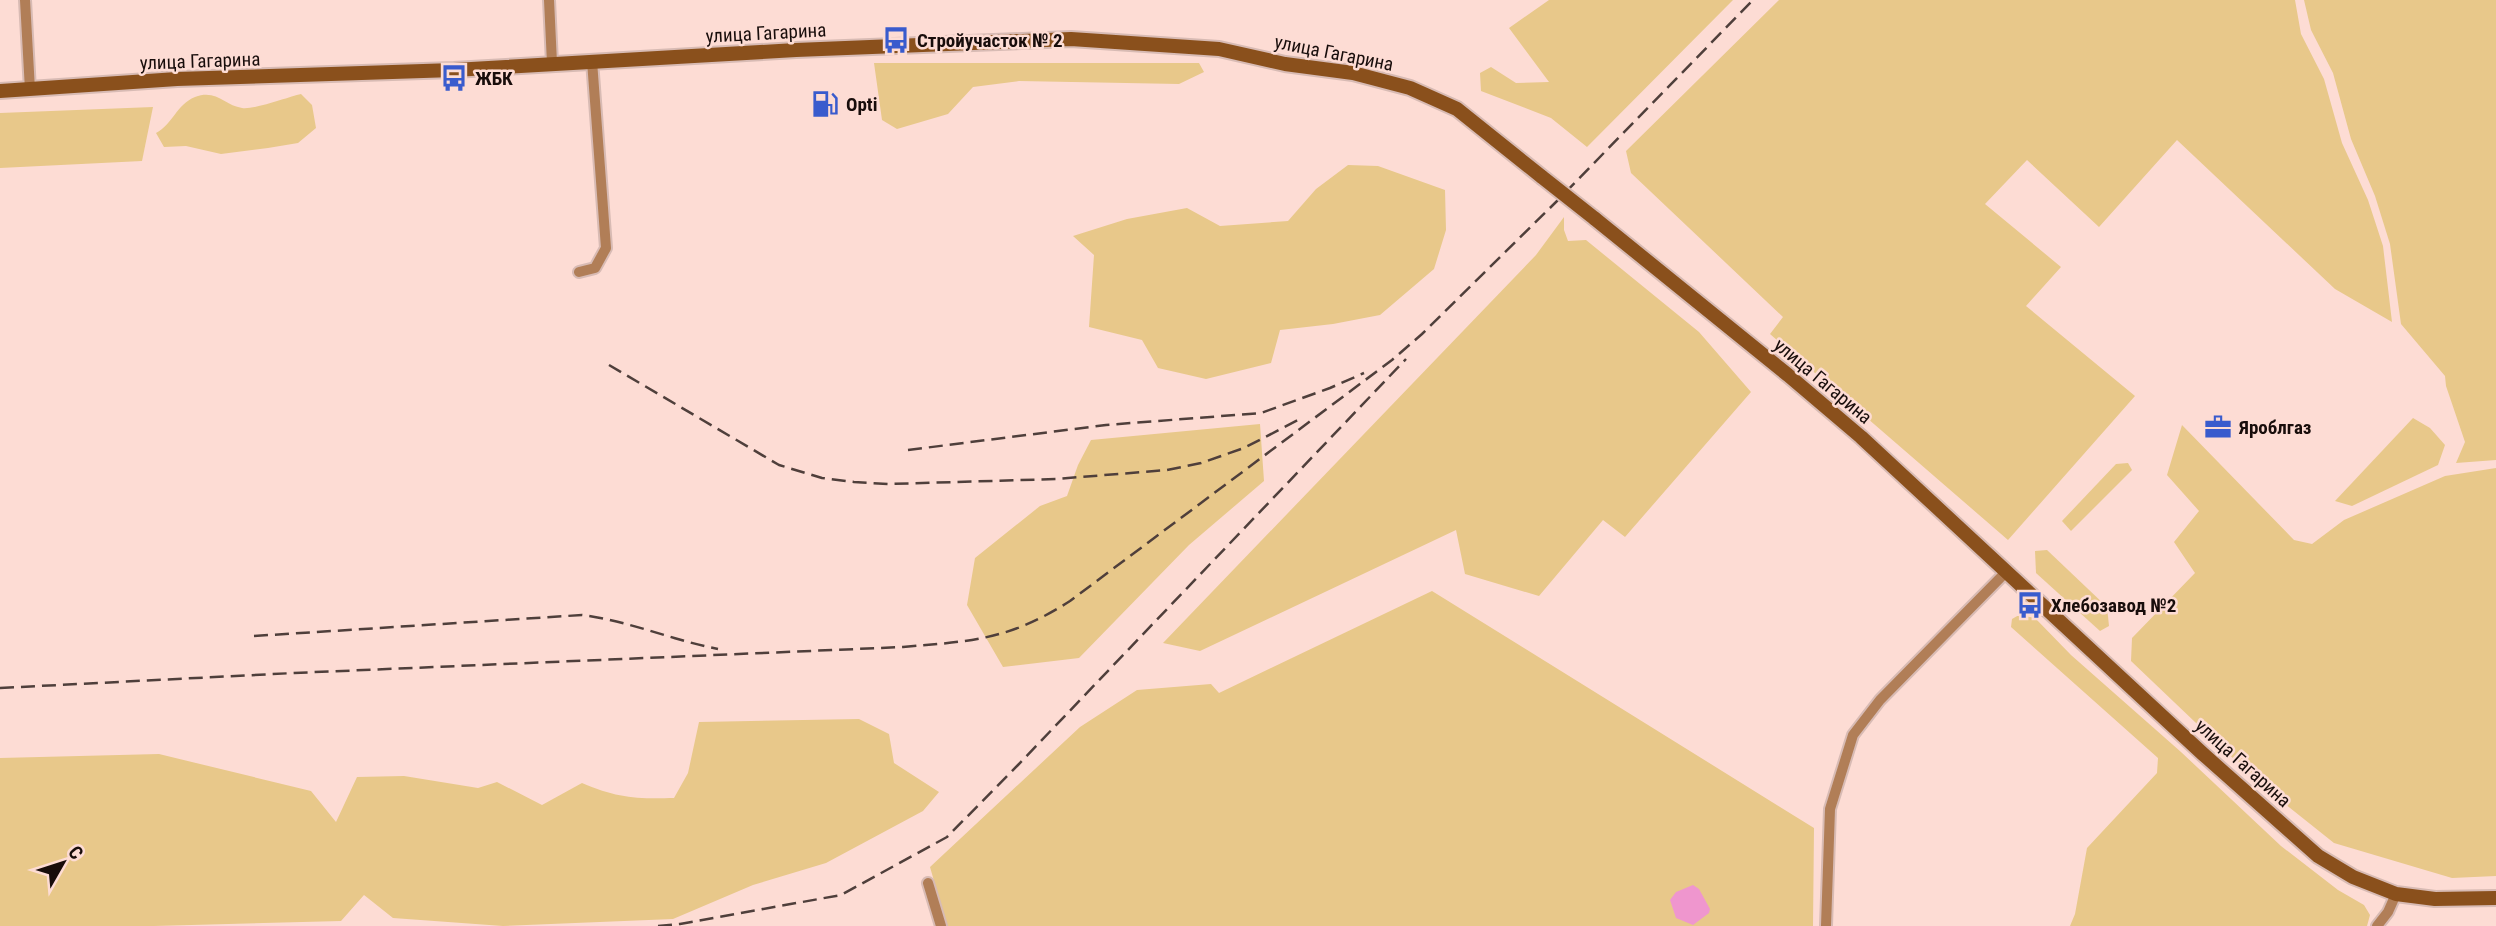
<svg xmlns="http://www.w3.org/2000/svg" width="2496" height="926" font-family="'Roboto Condensed',sans-serif">
<style>
.green{fill:#e8c88a}
.water{fill:#ef96ce}
.lines{fill:none;stroke-linecap:round;stroke-linejoin:round}
.street-casing{stroke:#d8bbb4;stroke-width:14}
.secondary-casing{stroke:#d8bbb4;stroke-width:18}
.street{stroke:#b17e57;stroke-width:10}
.secondary{stroke:#8a501c;stroke-width:14}
.rail{stroke:#4f3f3b;stroke-width:2.5;stroke-dasharray:14 7;stroke-linecap:butt}
.secondary-bridge-casing{stroke:#d8bbb4;stroke-width:18;stroke-linecap:butt}
.secondary-bridge{stroke:#8a501c;stroke-width:14}
.labels{text-anchor:middle;dominant-baseline:central;stroke-width:5;stroke-linejoin:round;paint-order:stroke}
.street-label{font-size:19px;fill:#180d0b;stroke:#fddcd4}
.poi-label{font-size:19px;font-weight:bold;fill:#180d0b;stroke:#fddcd4;text-anchor:start}
</style>
<rect width="100%" height="100%" fill="#fddcd4"/>
<g class="green">
<path d="M1549 0H1733L1587 147 1551 118 1481 91 1480 73 1491 67 1516 83 1549 82 1509 28Z"/>
<path d="M1779 0H2295L2301 34 2324 79 2342 143 2368 200 2383 246 2392 322 2335 289 2177 140 2099 227 2027 160 1985 204 2061 267 2026 306 2135 396 2008 540 1770 334 1783 317 1631 173 1626 151Z"/>
<path d="M2304 0H2496V460L2456 463 2465 442 2446 386 2445 376 2401 324 2390 244 2375 196 2351 139 2333 73 2311 30Z"/>
<path d="M874 63H1199L1204 72 1179 84 1019 81 973 87 948 114 897 129 882 120Z"/>
<path d="M301 94 312 105 316 128 298 143 268 148 221 154 186 146 164 147 156 133C173 124 176 105 195 97 217 89 225 106 242 108 254 110 288 97 301 94Z"/>
<path d="M153 107 142 161 0 168V113Z"/>
<path d="M1348 165 1378 166 1445 190 1446 230 1434 269 1380 315 1333 324 1280 330 1271 363 1206 379 1158 368 1142 340 1089 327 1094 255 1073 236 1127 219 1187 208 1220 226 1288 221 1316 189Z"/>
<path d="M1564 217V230L1568 241 1586 240 1699 332 1751 392 1625 537 1603 520 1539 596 1465 574 1456 530 1200 651 1163 643 1536 255Z"/>
<path d="M2413 418 2430 428 2445 445 2438 465 2352 506 2335 501Z"/>
<path d="M1260 424 1264 481 1189 545 1079 658 1003 667 967 605 975 558 1040 506 1067 496 1078 465 1091 440Z"/>
<path d="M2182 425 2294 540 2312 544 2344 520 2445 476 2496 468V876L2452 878 2334 843 2260 784 2131 661 2132 638 2195 573 2174 542 2199 511 2167 475Z"/>
<path d="M2128 463 2132 470 2071 531 2062 521 2116 464Z"/>
<path d="M2047 550 2107 607 2109 626 2100 631 2036 573 2035 551Z"/>
<path d="M1432 591 1814 828 1813 926H947L930 867 1080 727 1137 690 1211 684 1219 693Z"/>
<path d="M2019 615 2035 618 2071 655 2181 752 2281 846 2338 890 2364 905 2370 915 2367 926H2070L2075 914 2087 848 2157 773 2158 758 2011 627 2012 619Z"/>
<path d="M859 719 889 734 894 763 939 792 923 811 826 863 753 885 673 919 503 926 393 918 364 895 341 921 154 926H0V758L159 754 311 791 336 822 357 777 404 776 478 788 497 782 542 805 582 783C617 798 636 799 674 798L688 773 699 722Z"/>
</g>
<path class="water" d="M1693 885 1699 889 1710 909 1709 913 1693 925 1676 918 1670 900 1676 892Z"/>
<g class="lines">
<defs>
<g id="street">
<path d="M25 0 30 90"/>
<path d="M549 0 552 63"/>
<path d="M579 272 595 268 606 248 592 61"/>
<path d="M928 883 941 926"/>
<path d="M1826 926 1830 809 1853 735 1880 700 2007 571"/>
<path d="M2377 926 2388 912 2396 894"/>
</g>
<g id="secondary">
<path d="M0 91 177 79 454 70 796 50 1071 39 1219 49 1285 64 1353 73 1410 88 1457 109 1542 177"/>
<path d="M1594 218 1788 375 1861 437 2203 754 2318 856 2353 877 2396 894 2435 899 2496 898"/>
</g>
</defs>
<use href="#street" class="street-casing"/>
<use href="#secondary" class="secondary-casing"/>
<use href="#street" class="street"/>
<use href="#secondary" class="secondary"/>
<g class="rail">
<path d="M609 365 779 465 822 478 854 482 888 484 1056 479 1167 470 1201 463 1244 448 1300 419"/>
<path d="M908 450 1106 425 1261 413 1330 388 1364 373"/>
<path d="M254 636 582 615C629 621 672 640 718 649"/>
<path d="M0 688 294 673 903 647C973 641 1009 640 1070 601L1392 360 1422 334 1557 201 1753 0"/>
<path d="M658 926 680 924 841 895 947 837 1018 765 1406 359"/>
</g>
<defs>
<path id="secondary-bridge" d="M1542 177 1594 218"/>
</defs>
<use href="#secondary-bridge" class="secondary-bridge-casing"/>
<use href="#secondary-bridge" class="secondary-bridge"/>
</g>
<defs>
<symbol id="bus-bare" viewBox="-9 -9 18 18"><path d="M-5-6H5V4H4V6H2V4H-2V6H-4V4H-5ZM-3.5-4V0h7V-4ZM-3.5 1.2v1.5H-2V1.2ZM2 1.2v1.5H3.5V1.2Z" fill="#395bcd" stroke="#fddcd4" stroke-width="2.5" paint-order="stroke"/></symbol>
<symbol id="fuel-bare" viewBox="-9 -9 18 18"><path d="M-5.5-6h7V0h2V4h1.3V-2.5L3-4.5l.8-.8L6-3V5H2.5V1h-1V6h-7ZM-4.2-4.7v3.2H.2V-4.7Z" fill="#395bcd" stroke="#fddcd4" stroke-width="2.5" paint-order="stroke"/></symbol>
<symbol id="office-bare" viewBox="-9 -9 18 18"><path d="M-6-3h4V-5.5h4V-3h4V5H-6ZM-1-4.5V-3h2v-1.5ZM-6 0V1H6V0Z" fill="#395bcd" stroke="#fddcd4" stroke-width="2.5" paint-order="stroke"/></symbol>
</defs>
<g fill-rule="evenodd">
<use href="#bus-bare" x="877" y="21" width="38" height="38"/>
<use href="#bus-bare" x="435" y="59" width="38" height="38"/>
<use href="#fuel-bare" x="806" y="85" width="38" height="38"/>
<use href="#office-bare" x="2199" y="408" width="38" height="38"/>
<use href="#bus-bare" x="2011" y="586" width="38" height="38"/>
</g>
<g class="labels">
<g class="street-label">
<text transform="translate(766 33) rotate(-3)">улица Гагарина</text>
<text transform="translate(1334 53) rotate(11)">улица Гагарина</text>
<text transform="translate(200 61) rotate(-2)">улица Гагарина</text>
<text transform="translate(1823 381) rotate(40)">улица Гагарина</text>
<text transform="translate(2243 763) rotate(42)">улица Гагарина</text>
</g>
<g class="poi-label">
<text x="917" y="40">Стройучасток № 2</text>
<text x="475" y="78">ЖБК</text>
<text x="846" y="104">Opti</text>
<text x="2239" y="427">Яроблгаз</text>
<text x="2051" y="605">Хлебозавод №2</text>
</g>
</g>
<g transform="translate(63 863) rotate(51)" stroke="#fddcd4" stroke-width="5" paint-order="stroke">
<path d="M0-5L12 26L0 18L-12 26Z" fill="#180d0b"/>
<text y="-10" font-size="19" font-weight="bold" text-anchor="middle" fill="#180d0b">С</text>
</g>
</svg>
